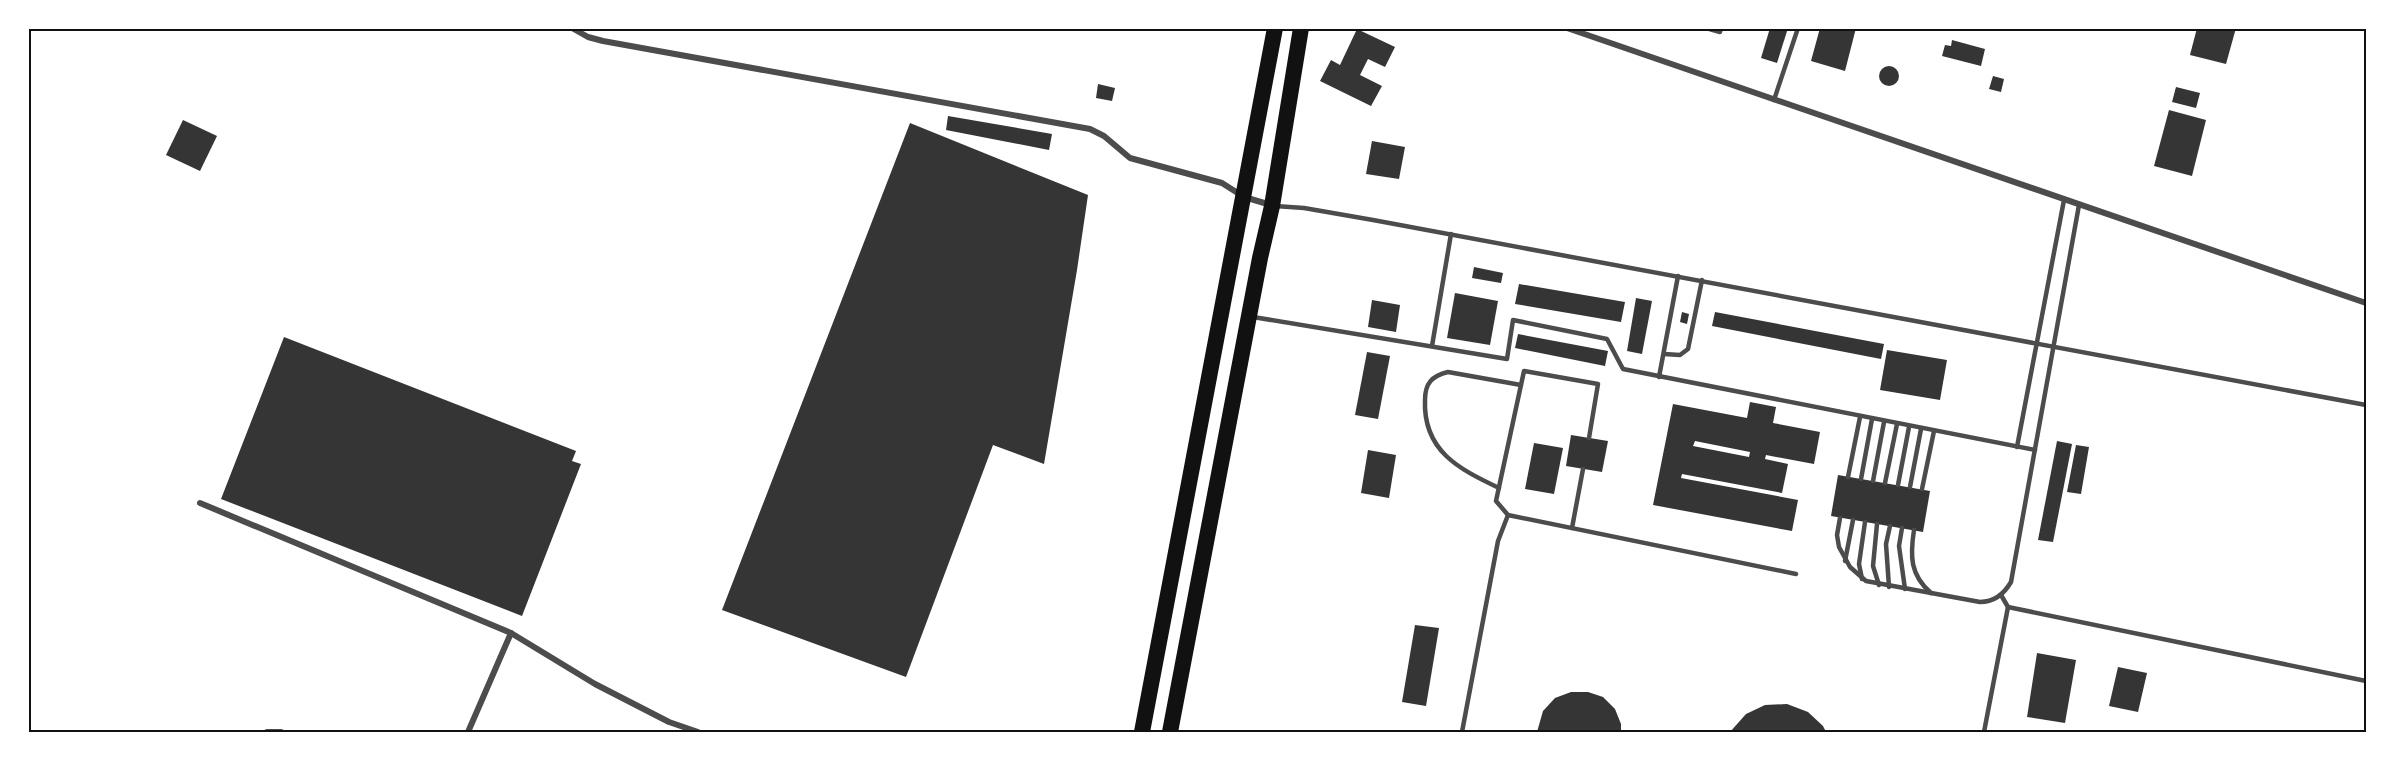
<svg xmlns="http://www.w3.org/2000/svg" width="2395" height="761" font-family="'Fira Sans',sans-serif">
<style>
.building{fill:#353535;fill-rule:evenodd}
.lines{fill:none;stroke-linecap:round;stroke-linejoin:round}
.service{stroke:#4c4c4c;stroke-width:4.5}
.minor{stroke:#4c4c4c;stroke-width:6}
.trunk{stroke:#111;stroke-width:16}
.neatline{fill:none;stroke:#111;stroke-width:2}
</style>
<rect width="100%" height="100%" fill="#fff"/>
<g class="building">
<path d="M1770 28H1788L1777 63 1761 58Z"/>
<path d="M1820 28H1856L1845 71 1811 61Z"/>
<path d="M2197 28H2236L2226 64 2190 55Z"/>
<path d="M1357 29 1395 47 1385 67 1368 59 1360 75 1382 86 1371 106 1320 81 1331 60 1340 65Z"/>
<path d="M1952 40 1985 49 1981 66 1942 56 1945 45 1951 46Z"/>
<circle cx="1889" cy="76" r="10"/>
<path d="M1993 76 2004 79 2001 92 1989 89Z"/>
<path d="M1098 84 1115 88 1112 101 1096 98Z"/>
<path d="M2176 87 2200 93 2196 108 2172 102Z"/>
<path d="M2169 110 2206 120 2192 176 2154 166Z"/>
<path d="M948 116 1052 134 1049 150 946 130Z"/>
<path d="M183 120 217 136 200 171 166 155Z"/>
<path d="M910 123 1088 195 1077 270 1044 464 993 445 906 677 722 610Z"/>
<path d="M1372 141 1405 147 1399 179 1366 174Z"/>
<path d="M1474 267 1503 273 1501 283 1472 278Z"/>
<path d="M1519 284 1625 302 1621 322 1515 304Z"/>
<path d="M1455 293 1498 301 1490 345 1447 338Z"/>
<path d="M1636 298 1652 301 1642 354 1627 351Z"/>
<path d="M1372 300 1400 305 1396 332 1368 327Z"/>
<path d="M1682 312 1689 314 1687 324 1680 322Z"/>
<path d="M1715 312 1884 344 1881 359 1712 326Z"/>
<path d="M1518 334 1608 351 1605 366 1515 348Z"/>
<path d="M284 337 576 451 572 461 581 464 522 616 221 499Z"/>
<path d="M1887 350 1947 360 1940 400 1880 390Z"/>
<path d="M1367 352 1390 356 1378 419 1355 415Z"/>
<path d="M1750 402 1776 407 1773 423 1820 432 1814 464 1766 455 1765 459 1788 464 1782 493 1682 474 1681 478 1798 500 1792 531 1653 505 1673 404 1747 418ZM1695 441 1750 452 1749 457 1693 446Z"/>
<path d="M1571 435 1608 441 1602 472 1566 466Z"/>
<path d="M2057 441 2072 444 2053 542 2038 540Z"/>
<path d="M1534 443 1563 448 1554 494 1525 489Z"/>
<path d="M2076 445 2089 447 2081 494 2067 492Z"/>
<path d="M1368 450 1396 455 1389 498 1361 493Z"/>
<path d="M1838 475 1930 491 1923 532 1831 516Z"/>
<path d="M1415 625 1439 628 1426 706 1402 702Z"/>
<path d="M2037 653 2076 660 2065 723 2027 717Z"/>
<path d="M2118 667 2147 673 2138 712 2109 706Z"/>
<path d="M1571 692H1588L1603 697 1615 709 1621 724V732H1537L1543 711 1555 698Z"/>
<path d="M1787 704 1808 712 1823 726 1826 732H1730L1746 714 1765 705Z"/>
</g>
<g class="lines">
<g class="service">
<path d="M1706 28 1720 32 1721 28"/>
<path d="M1774 100 1798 28"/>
<path d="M1275 206 1304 208 1373 220 2366 405"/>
<path d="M1253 317 1507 359 1513 320 1607 339 1623 369 2035 450"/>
<path d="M1432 346 1451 234"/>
<path d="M1664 354 1680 355 1688 349 1702 280"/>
<path d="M1659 377 1678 276"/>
<path d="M1589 438 1598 384 1524 371 1496 501 1508 515 1796 574"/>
<path d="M2017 447 2064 200"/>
<path d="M1848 477 1860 417"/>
<path d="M1861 479 1872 419"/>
<path d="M1873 481 1884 422"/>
<path d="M1885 483 1897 424"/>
<path d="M1898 485 1909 427"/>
<path d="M1910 487 1921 429"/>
<path d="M1499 488C1459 469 1423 451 1425 400 1425 383 1432 376 1448 372L1521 385"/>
<path d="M1922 489 1934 431"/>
<path d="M1840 518 1837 535 1839 547 1850 567 1866 581 1980 602C1995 602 2004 594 2011 582L2079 205"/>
<path d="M1877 524 1873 566 1879 585"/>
<path d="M1572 528 1583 469"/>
<path d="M1902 528 1899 546 1905 589"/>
<path d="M1914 530C1910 556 1910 575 1931 593"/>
<path d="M1845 561 1853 520"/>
<path d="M1862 579 1859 564 1865 522"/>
<path d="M1889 587 1886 544 1890 526"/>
<path d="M2001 595 2008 607 2366 681"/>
<path d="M1462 732 1498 541 1508 515"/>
<path d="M1984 732 2008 607"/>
</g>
<g class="minor">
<path d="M572 28 588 37 603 41 1090 129 1104 136 1130 158 1222 183 1244 197 1271 205"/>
<path d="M1567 28 2366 303"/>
<path d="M200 503 511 633 595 684 669 722 698 732"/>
<path d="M267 732H281"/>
<path d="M468 732 511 633"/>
</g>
<g class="trunk">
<path d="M1142 732 1275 28"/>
<path d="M1170 732 1260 258 1272 206 1301 28"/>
</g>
</g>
<rect width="2395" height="761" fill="none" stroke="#ffffff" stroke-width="60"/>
<rect x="30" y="30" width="2335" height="701" class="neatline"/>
</svg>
